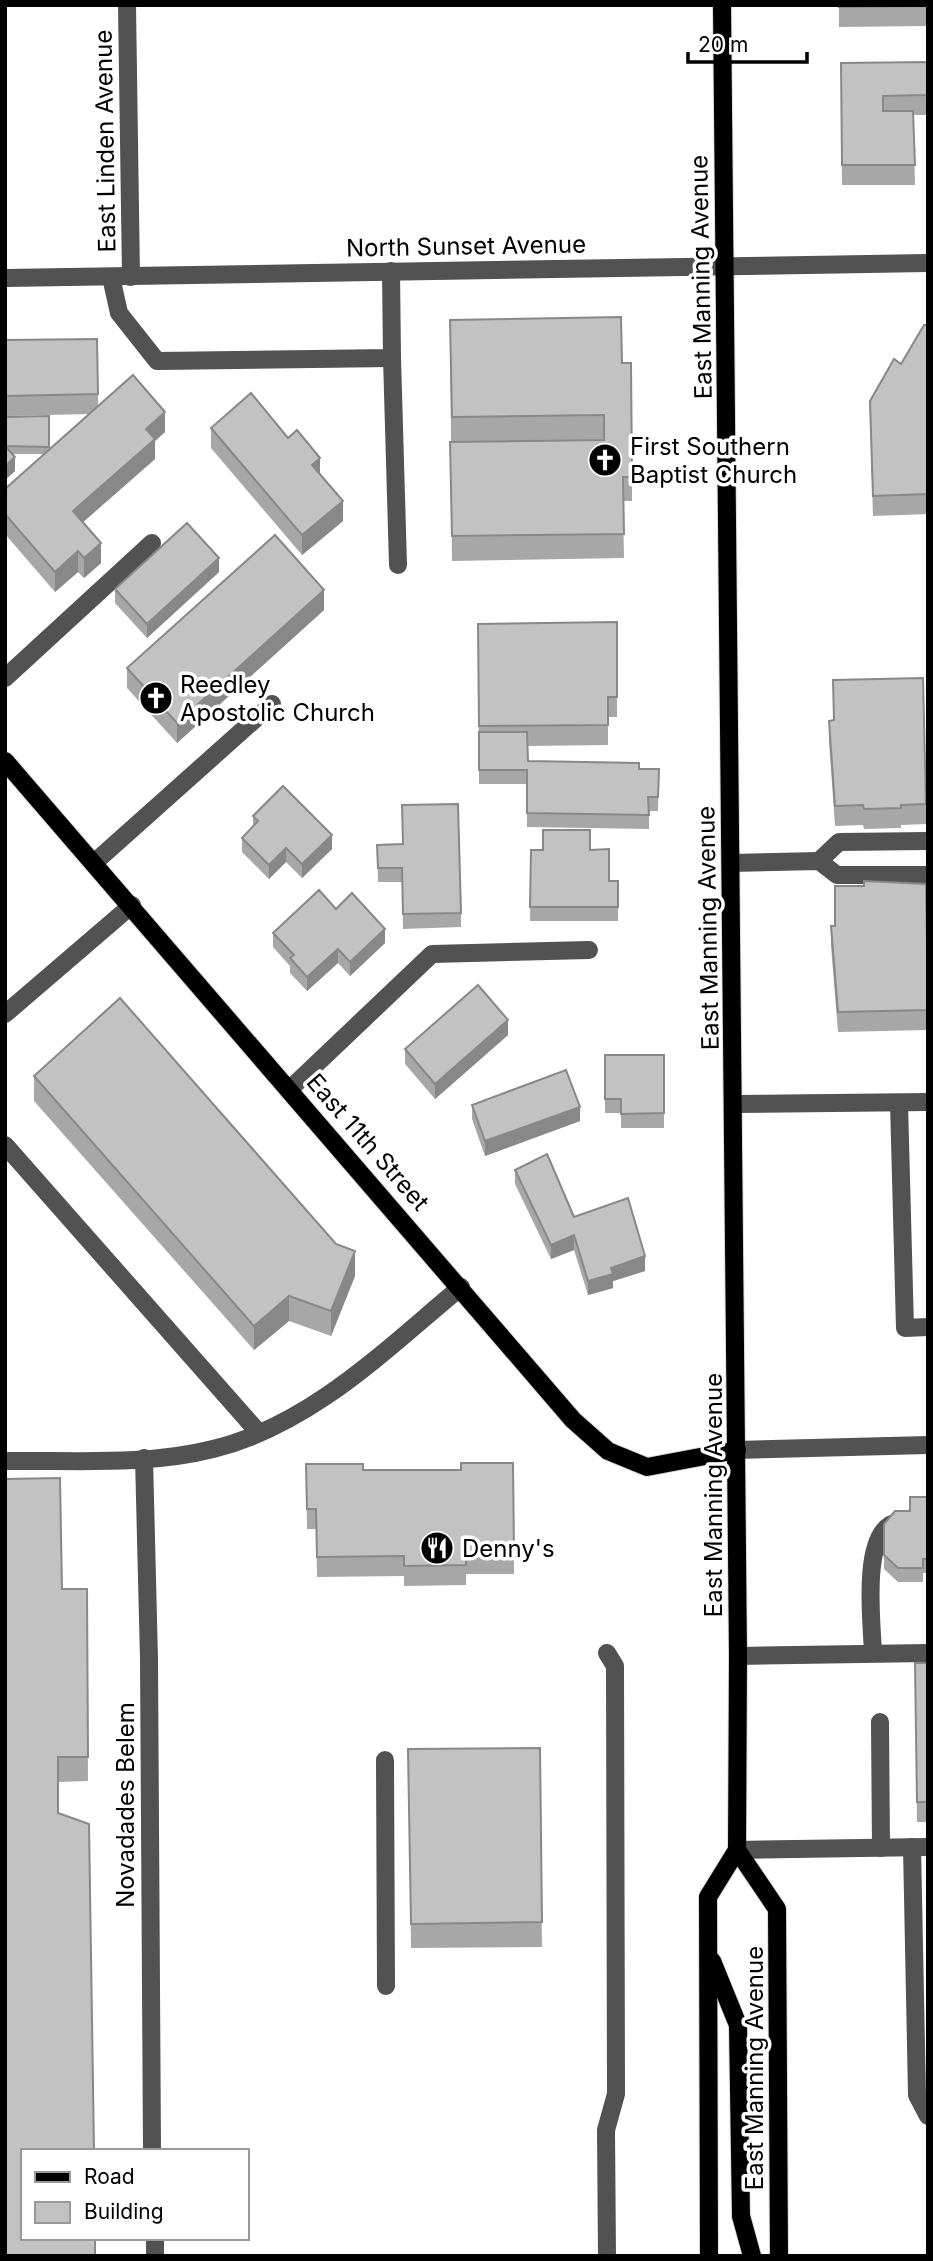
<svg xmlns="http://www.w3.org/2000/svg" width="933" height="2261" font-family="Inter,sans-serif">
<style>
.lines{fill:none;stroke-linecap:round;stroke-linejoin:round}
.major-casing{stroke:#dbdbdb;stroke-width:20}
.minor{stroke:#525252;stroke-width:18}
.major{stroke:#000;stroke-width:18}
.wall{fill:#a7a7a7;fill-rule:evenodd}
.shaded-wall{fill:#888}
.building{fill:#c2c2c2;stroke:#888;stroke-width:2}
.labels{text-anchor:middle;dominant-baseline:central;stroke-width:7;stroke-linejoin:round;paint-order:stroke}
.street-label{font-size:24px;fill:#000;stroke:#fff}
.poi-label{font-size:24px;fill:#000;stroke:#fff;text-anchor:start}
</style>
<rect width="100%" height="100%" fill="#fff"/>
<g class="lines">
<defs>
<g id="major">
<path d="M5 761 573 1420 608 1451 647 1467 737 1450"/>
<path d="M737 1850 777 1909 779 2256"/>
<path d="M712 1961 738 2025 741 2216 752 2256"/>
<path d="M709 2256 708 1897 737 1850 738 1656 722 5"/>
</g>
</defs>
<use href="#major" class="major-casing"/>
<g class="minor">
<path d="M127 5 131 277"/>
<path d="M111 277 119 313 157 361 392 358 391 271"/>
<path d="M5 278 928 263"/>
<path d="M392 358 398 565"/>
<path d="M5 678 152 543"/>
<path d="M819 861 839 842 928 841"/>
<path d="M95 862 272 704"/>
<path d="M731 863 819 861 837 875H928"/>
<path d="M5 1014 132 905"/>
<path d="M290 1089 432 954 589 950"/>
<path d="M899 1103 905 1328 928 1327"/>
<path d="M735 1104 928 1102"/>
<path d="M5 1145 259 1433"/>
<path d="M737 1450 928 1445"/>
<path d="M144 1458 149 1659 152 2151"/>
<path d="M5 1461C73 1460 146 1466 213 1449 311 1425 386 1349 461 1287"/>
<path d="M607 1653 615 1666 616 2094 606 2130 607 2256"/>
<path d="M873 1653C872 1624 862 1542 890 1525 901 1519 915 1521 928 1521"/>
<path d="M738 1656 928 1653"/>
<path d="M880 1722 881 1848"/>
<path d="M385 1760 386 1986"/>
<path d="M912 1847 917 2095 928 2116"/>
<path d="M737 1850 928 1847"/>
<path d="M155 2238V2256"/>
</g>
<use href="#major" class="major"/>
</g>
<g class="wall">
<path d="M839 5H928V26L839 27Z"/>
<path d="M928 62V115H913L915 185H842L841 63Z"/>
<path d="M450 320 622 363 632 477V501H623L624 558 452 561Z"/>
<path d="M928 325V514L873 516 870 421 901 364Z"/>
<path d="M5 340 98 394V406L165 432 155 441V459L83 522 101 563 84 578 78 572 55 592 5 534V417L49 416V450L89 414 5 416ZM12 454H44L7 487 6 479 15 471Z"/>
<path d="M211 428 320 474 343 521 302 555 211 448Z"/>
<path d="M219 572 147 638 115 603V589Z"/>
<path d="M324 610 177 743 127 688V668Z"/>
<path d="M617 622V717H608V745L528 746V761L639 769H659L658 811H649V829L527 827V784H479L478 624Z"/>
<path d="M829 721 926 804V824L901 825V828L864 829 863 825 835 826 829 741Z"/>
<path d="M253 816 332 849 302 878 286 862 269 879 242 852V838L253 827Z"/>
<path d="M377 845 461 913V927L403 929 402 882H378Z"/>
<path d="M531 850H590L609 881H618V921H530Z"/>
<path d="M336 909 385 943 350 976 338 963 307 991 290 973V966L273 947V933Z"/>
<path d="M831 926 928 978V1030L838 1032 831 946Z"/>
<path d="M508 1035 435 1099 405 1064V1049Z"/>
<path d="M605 1055H664V1128H621V1113H605Z"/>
<path d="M34 1076 355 1276 331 1336 289 1321 254 1350 34 1101Z"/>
<path d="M472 1105 580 1121 485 1156 472 1119Z"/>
<path d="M515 1170 574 1217 645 1271 613 1281V1288L588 1295 574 1250 551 1259 515 1184Z"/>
<path d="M513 1463 514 1574H466V1585L404 1586V1576L317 1577 316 1529H307L306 1464 363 1470H461Z"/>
<path d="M928 1497V1573H923V1582H898L884 1569V1524L910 1511Z"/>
<path d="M62 1589H87L88 1781 58 1782V1813L5 2256Z"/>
<path d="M915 1663H928V1822H917Z"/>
<path d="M540 1748 542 1947 411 1948 408 1749Z"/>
</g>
<g class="shaded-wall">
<path d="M165 412V432L155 441V459L73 531V511L146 429Z"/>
<path d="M15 457V471L5 480V466Z"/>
<path d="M320 458V478L312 465Z"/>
<path d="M343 501V521L302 555V535Z"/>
<path d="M101 543V563L84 578V558Z"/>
<path d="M78 551V572L55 592V572Z"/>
<path d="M219 558V572L147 638V624Z"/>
<path d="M324 590V610L177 743V723Z"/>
<path d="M332 835V849L302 878V864Z"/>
<path d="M286 848V862L269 879V865Z"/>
<path d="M385 929V943L350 976V962Z"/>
<path d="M338 949V963L307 991V977Z"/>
<path d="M508 1020V1035L435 1099V1084Z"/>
<path d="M580 1107V1121L485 1156V1141Z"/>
<path d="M574 1235V1250L551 1259V1245Z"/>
<path d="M355 1251V1276L331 1336V1311Z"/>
<path d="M645 1256V1271L613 1281V1288L588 1295V1281L611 1268Z"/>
<path d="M289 1296V1321L254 1350V1326Z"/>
</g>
<g class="building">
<path d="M839 5H928V6L839 7Z"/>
<path d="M928 62V95L883 96V111H913L915 165H842L841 63Z"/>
<path d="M621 317 622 363H631L632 477H623L624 534 452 536 450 442 604 440V415L452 417 450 320Z"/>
<path d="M924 325H928V494L873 496 870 401 894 359 901 364Z"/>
<path d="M97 339 98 394 5 396V340Z"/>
<path d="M133 375 165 412 146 429 155 439 73 511 101 543 84 558 78 551 55 572 5 514V489Z"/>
<path d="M251 393 288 438 297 430 320 458 312 465 343 501 302 535 211 428Z"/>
<path d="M49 416V447L5 446V417Z"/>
<path d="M5 446 15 457 5 466Z"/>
<path d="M187 523 219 558 147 624 115 589Z"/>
<path d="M275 535 324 590 177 723 127 668Z"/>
<path d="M617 622V697H608V725L479 726 478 624Z"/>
<path d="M923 678 926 804 901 805V808L864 809 863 805 835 806 829 721 834 720 833 680Z"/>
<path d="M479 732H527L528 761 639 763V769H659L658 797H648L649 815 527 813V770H479Z"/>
<path d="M283 786 332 835 302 864 286 848 269 865 242 838 258 821 253 816Z"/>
<path d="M458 804 461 913 403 914 402 868H378L377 845 403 844 402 805Z"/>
<path d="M543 830H590V850L609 849V881H618V907H530L531 850H543Z"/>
<path d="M864 881 926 884 928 1010 838 1012 831 926H835V886H864Z"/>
<path d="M319 890 336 909 352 893 385 929 350 962 338 949 307 977 290 958 294 955 273 933Z"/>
<path d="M478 985 508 1020 435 1084 405 1049Z"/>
<path d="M120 998 336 1244 355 1251 331 1311 289 1296 254 1326 34 1076Z"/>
<path d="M605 1055H664V1113L621 1114V1099H605Z"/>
<path d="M566 1070 580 1107 485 1141 472 1105Z"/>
<path d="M547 1154 574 1217 628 1198 645 1256 611 1268 613 1274 588 1281 574 1235 551 1245 515 1170Z"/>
<path d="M461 1463H513L514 1554H466V1565L404 1566V1556L317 1557 316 1509H307L306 1464H363V1470H461Z"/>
<path d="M60 1478 62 1589H87L88 1757H58V1813L89 1824 94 2151H23V2238H95V2256H5V1479Z"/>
<path d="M910 1497H928V1559H923V1568H898L884 1555V1524L895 1511H910Z"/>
<path d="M915 1663H928V1802H917Z"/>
<path d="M540 1748 542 1922 411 1924 408 1749Z"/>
</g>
<defs>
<symbol id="church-disc" viewBox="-11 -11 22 22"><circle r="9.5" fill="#000" stroke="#fff"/><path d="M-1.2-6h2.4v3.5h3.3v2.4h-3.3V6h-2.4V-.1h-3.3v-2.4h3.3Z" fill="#fff"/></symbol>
<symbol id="restaurant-disc" viewBox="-11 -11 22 22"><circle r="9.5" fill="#000" stroke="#fff"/><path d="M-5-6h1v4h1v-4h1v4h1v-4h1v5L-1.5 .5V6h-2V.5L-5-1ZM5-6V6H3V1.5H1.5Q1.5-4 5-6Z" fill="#fff"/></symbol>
</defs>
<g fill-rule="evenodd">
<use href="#church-disc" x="586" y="441" width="38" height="38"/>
<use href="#church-disc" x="137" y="679" width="38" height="38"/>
<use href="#restaurant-disc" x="418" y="1529" width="38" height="38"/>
</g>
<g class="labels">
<g class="street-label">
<text transform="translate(105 141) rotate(-91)">East Linden Avenue</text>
<text transform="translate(466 246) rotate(-1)">North Sunset Avenue</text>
<text transform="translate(701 277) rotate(-91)">East Manning Avenue</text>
<text transform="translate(708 928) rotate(-91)">East Manning Avenue</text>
<text transform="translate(368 1142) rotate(49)">East 11th Street</text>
<text transform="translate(713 1495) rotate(-90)">East Manning Avenue</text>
<text transform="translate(125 1805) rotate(-90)">Novadades Belem</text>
<text transform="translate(754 2068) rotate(-90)">East Manning Avenue</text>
</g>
<g class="poi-label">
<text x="630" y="446">First Southern<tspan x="630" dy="28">Baptist Church</tspan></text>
<text x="180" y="684">Reedley<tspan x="180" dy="28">Apostolic Church</tspan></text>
<text x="462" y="1548">Denny's</text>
</g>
</g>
<rect width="933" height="2261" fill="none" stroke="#000000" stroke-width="14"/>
<rect x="21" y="2149" width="228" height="91" fill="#ffffff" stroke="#999999" stroke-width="2"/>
<rect x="35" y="2172" width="35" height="10" fill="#000000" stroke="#999999" stroke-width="2"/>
<text x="84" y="2184" font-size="21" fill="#000000">Road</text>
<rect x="35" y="2202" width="35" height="21" fill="#c2c2c2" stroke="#999999" stroke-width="2"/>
<text x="84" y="2219" font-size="21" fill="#000000">Building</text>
<path d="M688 52v10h119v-10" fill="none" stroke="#000000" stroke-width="3.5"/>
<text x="698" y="52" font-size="21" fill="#000000" stroke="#ffffff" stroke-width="5" paint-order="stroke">20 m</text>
</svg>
